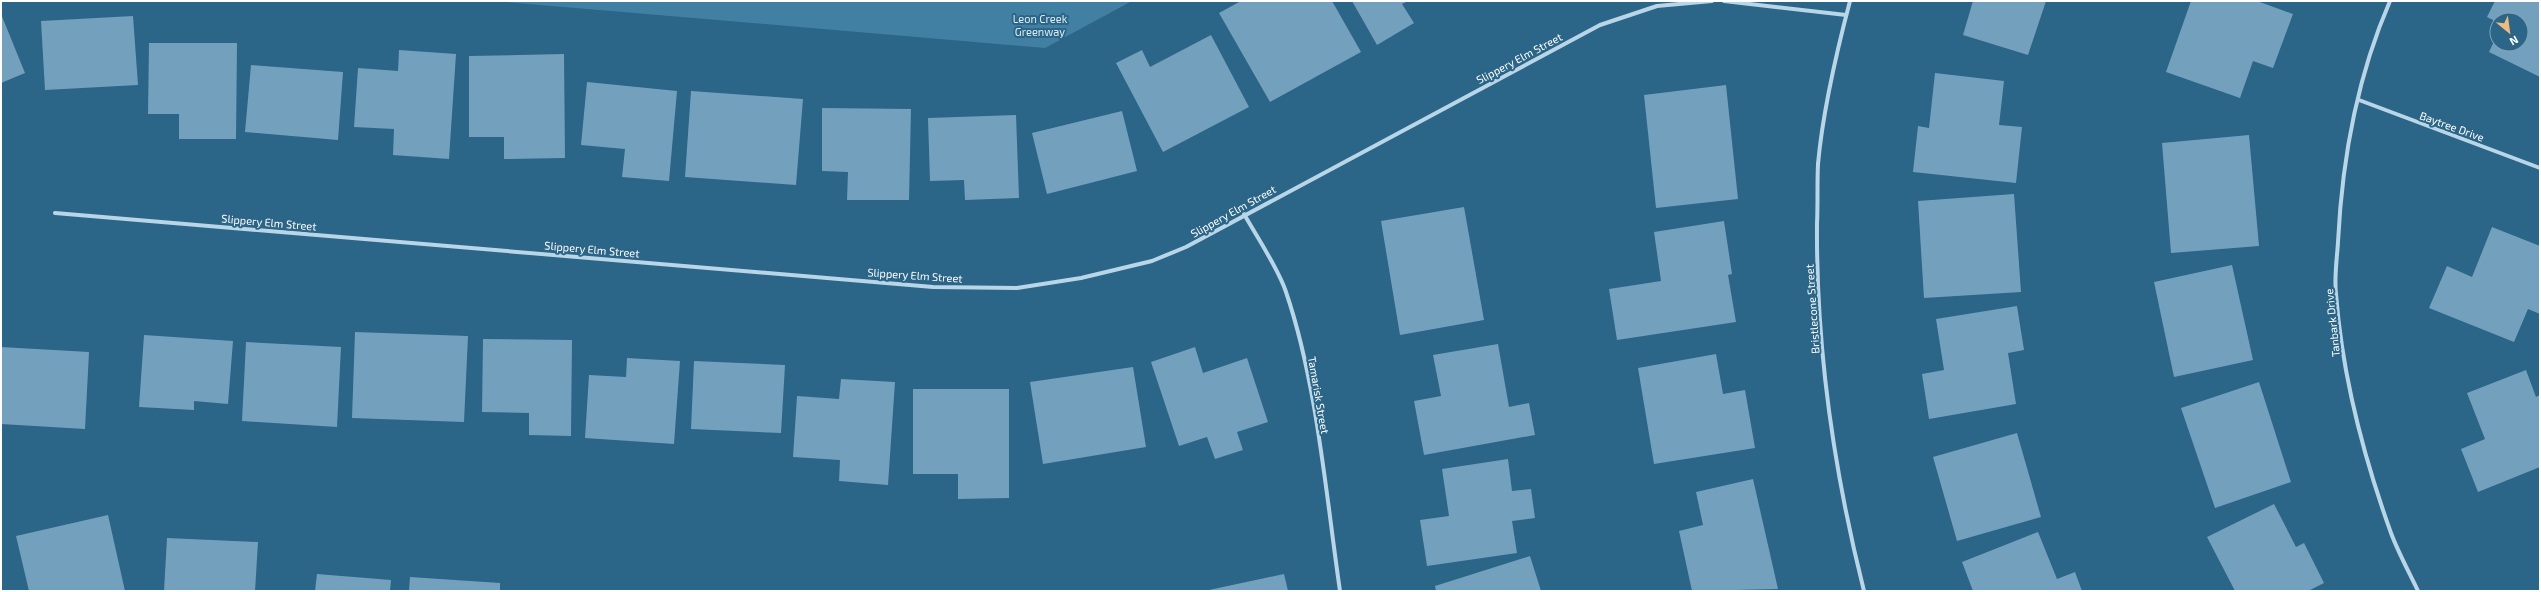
<svg xmlns="http://www.w3.org/2000/svg" width="2541" height="592" font-family="'Exo 2',sans-serif">
<style>
.green{fill:#4180a3}
.building{fill:#73a1bd}
.lines{fill:none;stroke-linecap:round;stroke-linejoin:round}
.street{stroke:#b8d6e8;stroke-width:4}
.labels{text-anchor:middle;dominant-baseline:central;stroke-width:4;stroke-linejoin:round;paint-order:stroke}
.park-label{font-size:11px;fill:#dbedf6;stroke:#2b6587}
.street-label{font-size:11px;fill:#fff;stroke:#2b6587}
</style>
<rect width="100%" height="100%" fill="#2b6587"/>
<path class="green" d="M494 1H1132L1045 48Z"/>
<g class="building">
<path d="M1241 1H1332L1361 52 1270 102 1219 13Z"/>
<path d="M1352 1H1408L1402 4 1414 23 1377 45Z"/>
<path d="M1973 1H2046L2028 55 1963 35Z"/>
<path d="M2191 1H2257L2293 14 2273 68 2253 61 2240 98 2166 72Z"/>
<path d="M2495 1H2540V77L2489 52 2497 35V44H2521V20H2497V22L2487 17Z"/>
<path d="M1 14 25 73 1 83Z"/>
<path d="M133 16 138 85 45 90 41 21Z"/>
<path d="M1211 35 1249 107 1163 152 1116 63 1142 50 1150 67Z"/>
<path d="M149 43H237L236 139H179V114H148Z"/>
<path d="M399 50 456 54 449 159 393 155 394 129 354 127 358 68 398 71Z"/>
<path d="M564 54 565 158 504 159V137H469V56Z"/>
<path d="M251 65 343 72 338 140 245 132Z"/>
<path d="M1935 73 2004 81 1999 125 2022 127 2016 183 1913 172 1918 126 1929 128Z"/>
<path d="M587 82 677 91 669 181 622 177 625 149 581 145Z"/>
<path d="M1726 85 1738 199 1656 208 1644 95Z"/>
<path d="M691 91 803 99 796 185 685 177Z"/>
<path d="M822 108 911 109 909 200H847L848 172 822 171Z"/>
<path d="M1122 111 1137 171 1047 194 1032 133Z"/>
<path d="M1016 115 1019 198 965 200 964 180 930 181 928 118Z"/>
<path d="M2249 135 2259 246 2171 253 2162 143Z"/>
<path d="M2014 194 2021 292 1924 298 1918 201Z"/>
<path d="M1464 207 1484 320 1400 335 1381 221Z"/>
<path d="M1724 221 1732 274 1728 275 1736 322 1617 340 1609 289 1661 281 1654 232Z"/>
<path d="M2492 227 2540 246V314L2528 309 2514 342 2429 308 2447 266 2472 277Z"/>
<path d="M2232 265 2253 360 2174 377 2154 282Z"/>
<path d="M2017 306 2024 350 2008 353 2016 404 1929 419 1922 374 1944 370 1936 319Z"/>
<path d="M355 332 468 336 464 422 352 418Z"/>
<path d="M144 335 233 341 228 404 194 401V410L139 407Z"/>
<path d="M483 339 572 340 571 436 529 435V413L482 412Z"/>
<path d="M246 342 341 347 337 427 242 421Z"/>
<path d="M1498 344 1509 407 1529 403 1535 435 1424 455 1414 401 1441 396 1433 355Z"/>
<path d="M1 347 89 352 85 429 1 424Z"/>
<path d="M1195 347 1203 373 1247 358 1268 422 1237 432 1243 450 1215 459 1207 437 1179 446 1151 362Z"/>
<path d="M1716 354 1723 394 1745 390 1755 448 1654 464 1638 368Z"/>
<path d="M627 358 680 361 674 444 585 438 589 375 626 377Z"/>
<path d="M694 361 785 365 781 433 691 429Z"/>
<path d="M1133 367 1146 447 1043 464 1030 382Z"/>
<path d="M2526 370 2536 397 2540 395V467L2478 492 2461 449 2485 439 2467 393Z"/>
<path d="M841 379 895 382 888 485 839 481 840 460 793 457 797 396 839 399Z"/>
<path d="M2259 382 2291 482 2215 508 2181 408Z"/>
<path d="M913 389H1009V498L958 499V474H913Z"/>
<path d="M2017 433 2041 517 1957 541 1933 457Z"/>
<path d="M1508 459 1512 491 1531 489 1535 518 1512 521 1517 553 1427 566 1420 520 1449 516 1442 469Z"/>
<path d="M1753 479 1778 589 1692 591 1679 531 1703 525 1696 492Z"/>
<path d="M2274 504 2296 547 2304 543 2324 583 2308 591H2235L2207 537Z"/>
<path d="M108 515 125 591H29L16 536Z"/>
<path d="M2038 532 2057 579 2075 572 2082 591H1973L1962 562Z"/>
<path d="M167 538 258 542 255 591H164Z"/>
<path d="M1530 556 1541 591H1436L1435 586Z"/>
<path d="M317 574 391 580 390 591H315Z"/>
<path d="M1284 574 1288 591H1209V590Z"/>
<path d="M410 577 500 583V591H409Z"/>
</g>
<g class="lines">
<g class="street">
<path d="M1724 1 1846 15"/>
<path d="M1850 1C1836 54 1823 109 1818 164 1817 184 1818 204 1817 224 1816 347 1834 472 1864 591"/>
<path d="M2390 1C2357 77 2342 160 2338 242 2337 259 2334 277 2336 294 2342 373 2364 458 2391 533 2398 552 2409 572 2418 591"/>
<path d="M2359 100 2540 168"/>
<path d="M55 213 933 287 1017 288 1081 278 1152 261 1186 247 1600 25 1657 6 1712 1"/>
<path d="M1244 214C1257 237 1278 268 1286 292 1317 383 1326 495 1340 591"/>
</g>
</g>
<g class="labels">
<g class="park-label">
<text x="1040" y="18">Leon Creek<tspan x="1040" dy="13">Greenway</tspan></text>
</g>
<g class="street-label">
<text transform="translate(1519 58) rotate(-28)">Slippery Elm Street</text>
<text transform="translate(2452 126) rotate(20)">Baytree Drive</text>
<text transform="translate(1233 211) rotate(-29)">Slippery Elm Street</text>
<text transform="translate(269 222) rotate(5)">Slippery Elm Street</text>
<text transform="translate(592 249) rotate(5)">Slippery Elm Street</text>
<text transform="translate(915 275) rotate(4)">Slippery Elm Street</text>
<text transform="translate(1812 309) rotate(-94)">Bristlecone Street</text>
<text transform="translate(2332 323) rotate(-96)">Tanbark Drive</text>
<text transform="translate(1319 395) rotate(80)">Tamarisk Street</text>
</g>
</g>
<rect width="2541" height="592" fill="none" stroke="#ffffff" stroke-width="4"/>
<g transform="translate(2509 32) rotate(151)"><circle r="19" fill="#2b6587" stroke="#80a3b7"/>
<path d="M0-3L7 15L0 10L-7 15Z" fill="#edba81"/>
<text y="-6" font-size="11" font-weight="bold" text-anchor="middle" fill="#ffffff">N</text>
</g>
</svg>
